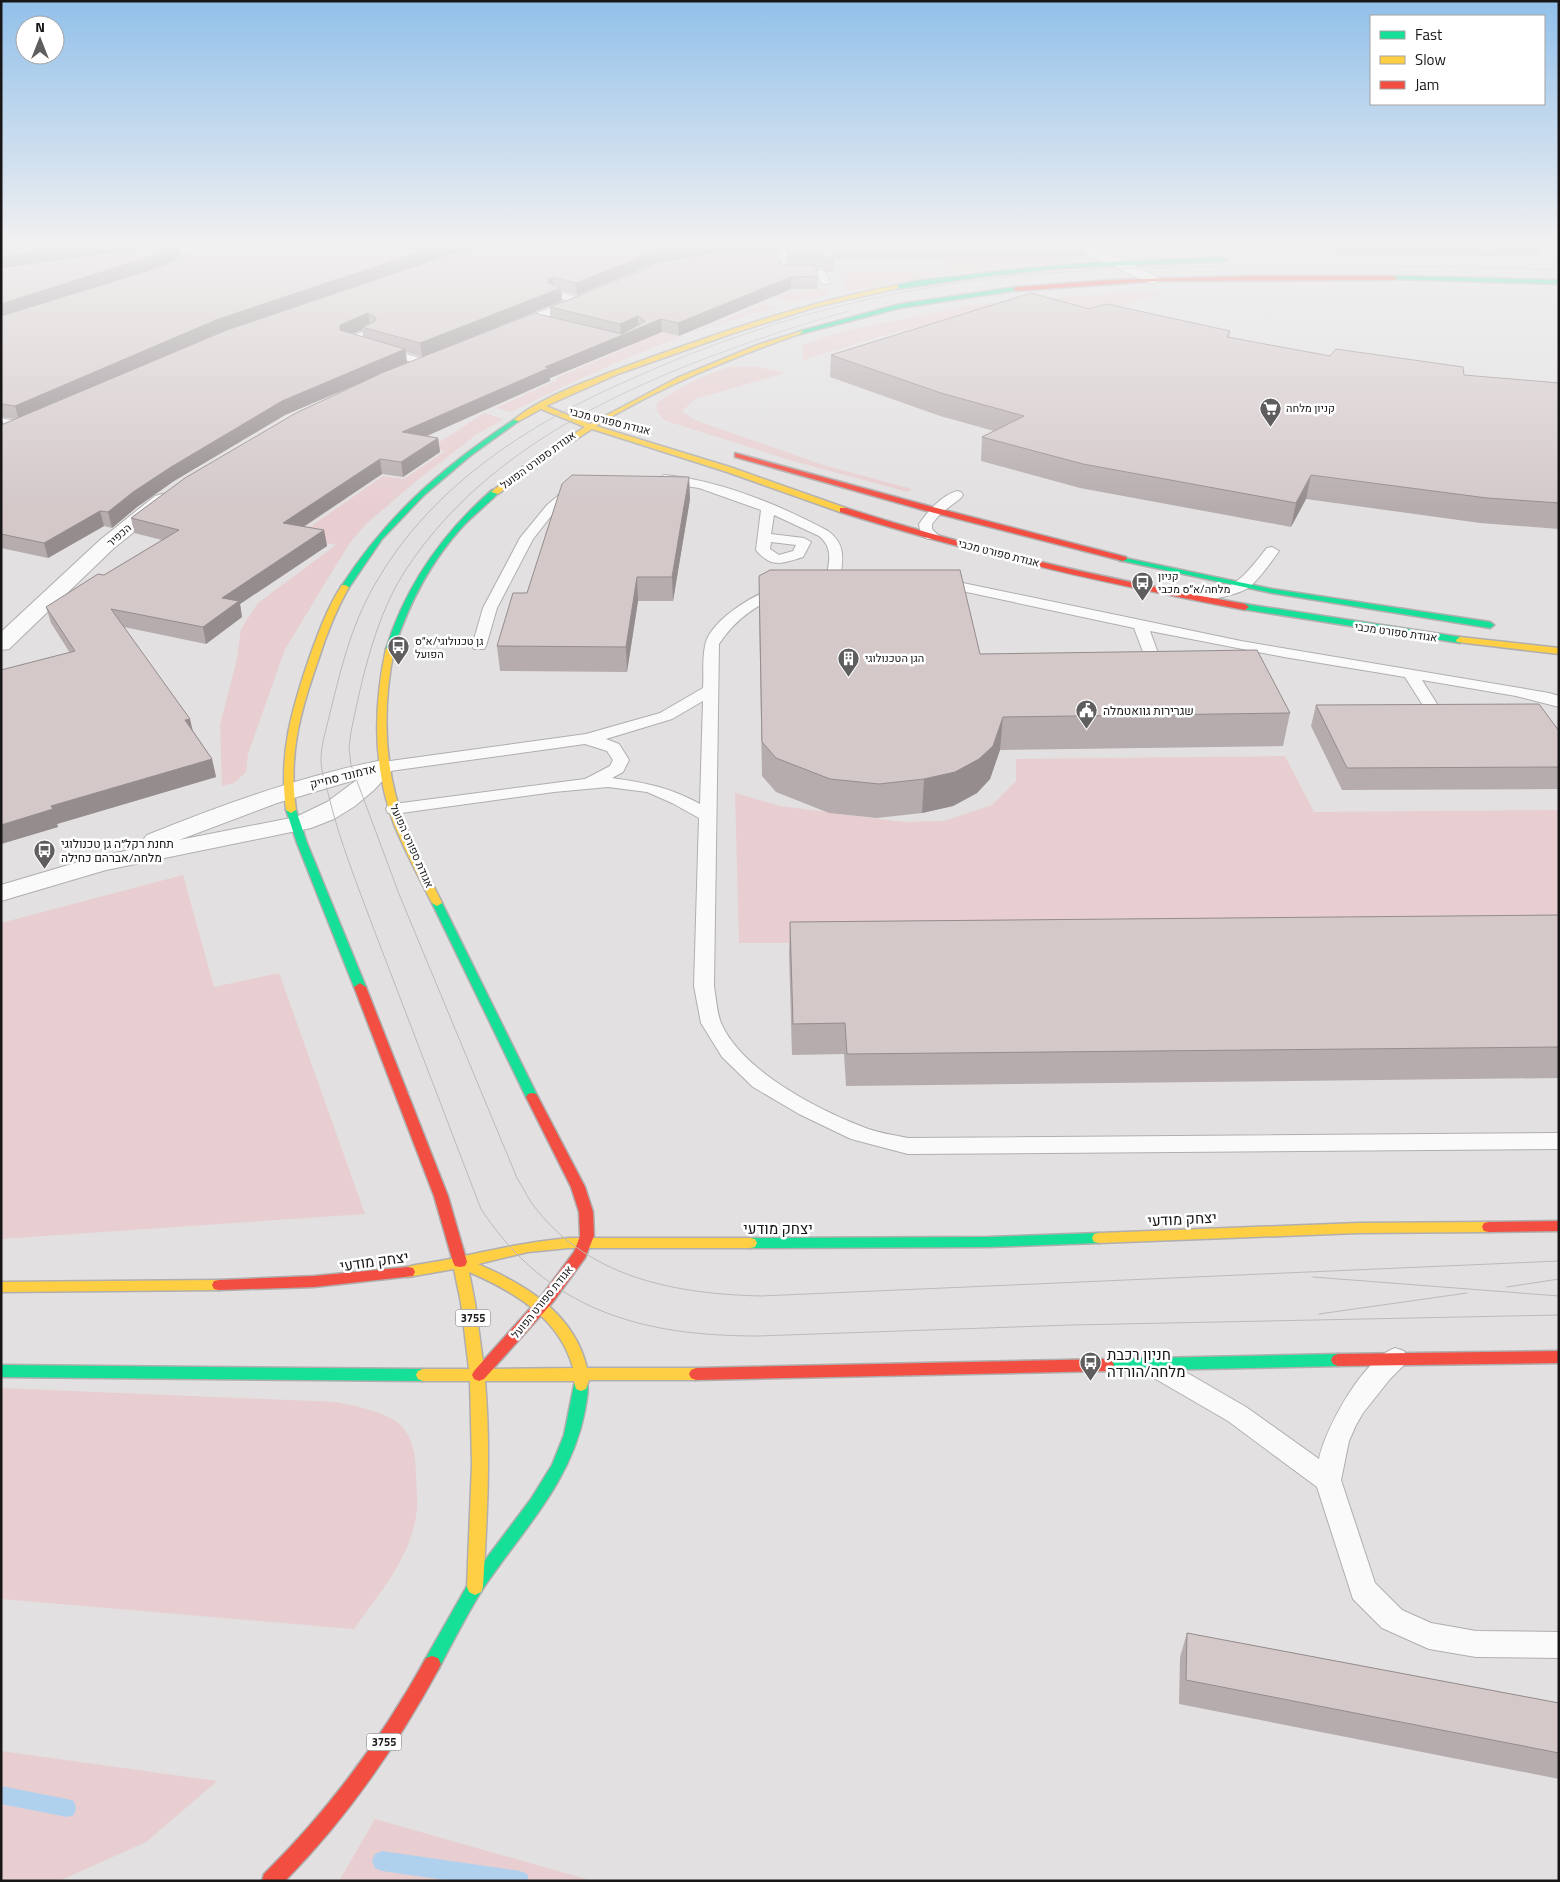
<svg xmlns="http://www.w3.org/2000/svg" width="1560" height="1882" font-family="'Titillium Web',Heebo,sans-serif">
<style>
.green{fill:#e8ced0}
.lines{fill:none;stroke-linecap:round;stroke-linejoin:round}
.stream{fill:#b0d1ed;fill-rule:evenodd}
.lane-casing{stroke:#b0aeae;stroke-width:2}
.street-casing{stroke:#b0aeae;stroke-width:2}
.fast-casing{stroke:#b0aeae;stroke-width:3}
.slow-casing{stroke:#b0aeae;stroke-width:3}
.jam-casing{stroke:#b0aeae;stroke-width:3}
.lane{fill:#fbfafa;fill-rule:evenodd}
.street{fill:#fbfafa;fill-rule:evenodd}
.fast{fill:#16e098;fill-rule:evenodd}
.slow{fill:#ffcf43;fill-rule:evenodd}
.jam{fill:#f24e42;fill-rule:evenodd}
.tram{stroke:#bcbbbb;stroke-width:1}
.wall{fill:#b6acad;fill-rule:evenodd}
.shaded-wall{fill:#948c8d}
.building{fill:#d4c8c9;stroke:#948c8d}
.labels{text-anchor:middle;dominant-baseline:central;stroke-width:5;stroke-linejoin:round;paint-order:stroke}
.far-poi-label{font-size:11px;fill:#181616;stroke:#fff;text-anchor:start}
.far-street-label{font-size:11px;fill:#181616;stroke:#fff}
.shield{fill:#fff;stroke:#5d5c5c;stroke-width:1}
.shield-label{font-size:11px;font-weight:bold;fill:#181616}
.poi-label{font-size:12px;fill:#181616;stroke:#fff;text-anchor:start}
.street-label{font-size:12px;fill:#181616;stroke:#fff}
.near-street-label{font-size:15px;fill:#181616;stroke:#fff}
.near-poi-label{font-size:15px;fill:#181616;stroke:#fff;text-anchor:start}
</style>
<rect width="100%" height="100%" fill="#e2e0e0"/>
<g class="green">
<path d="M1084 256 1076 259 969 270 845 292 839 273 950 270 945 259Z"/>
<path d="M828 290 829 295 793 302 755 293Z"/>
<path d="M1162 293 1089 316 1004 307 884 335 803 360V345L836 333 969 305 1090 295Z"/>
<path d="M763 304 777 307C753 314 728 321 704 329 638 351 574 381 511 412L496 408 555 381 558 377 629 347 652 331 682 337Z"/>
<path d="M729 367H760L785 373 695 399 682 411 695 420 823 465 912 489 908 492 793 461 666 421 657 412V403C679 387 702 376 729 367Z"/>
<path d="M484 413 504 419 477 434 415 482 367 523 349 544 285 649 248 754 246 772 234 783 222 786 220 725 237 659 241 629 258 603 336 545 297 536 383 476 404 479 445 451 432 447Z"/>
<path d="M1285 756 1314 812 1559 810V939L739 943 735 793 780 806 904 822 944 821 992 805 1016 781V759Z"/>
<path d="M183 875 214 987 279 973 365 1214 1 1239V923Z"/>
<path d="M1 1388 336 1402C355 1406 377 1410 394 1420 412 1431 416 1455 416 1474 416 1486 418 1497 417 1509 413 1554 380 1593 354 1629L1 1599Z"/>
<path d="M1 1751 217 1781 146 1842 59 1881H1Z"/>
<path d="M375 1819 593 1881H339Z"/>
</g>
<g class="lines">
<g class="stream">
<path d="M1 1786 67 1799 74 1801 76 1808 74 1815 67 1817 1 1804Z"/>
<path d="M382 1851 520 1871 527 1874 529 1881H452L382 1871 375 1868 372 1861 375 1854Z"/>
</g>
<defs>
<g id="lane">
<path d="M778 251 783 254 789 270H823L830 282 828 284H822L817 275H782L773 254Z"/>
<path d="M555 291 583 299 585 301 580 304 552 296 550 294Z"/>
<path d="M371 328 376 331 375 333 358 340 430 361 431 363 430 365H422L344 342 343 340Z"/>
<path d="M1 418 28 424 30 426 24 429 1 424Z"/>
<path d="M664 475C719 480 780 505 828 531 846 544 843 559 840 579L833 583 826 579C829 563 834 548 819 536L774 515 771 534 804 538 811 542 803 557C783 563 772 569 756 550L761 510 699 488 660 482 658 479ZM771 542 796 545 793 551 779 555 770 549Z"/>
<path d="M576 486 582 490 555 511 533 539 497 608 486 646 484 649H474L472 646 483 608 520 538 547 505 566 489Z"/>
<path d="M957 491 961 492 963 495 961 498 940 514 932 524V529L939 536 937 539H927L920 530 919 524C927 512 942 495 957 491Z"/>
<path d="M1272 547 1279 551C1272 561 1258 581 1248 588 1238 595 1192 606 1184 596 1191 588 1208 592 1218 590 1241 584 1252 566 1267 548Z"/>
<path d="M939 578 1241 641 1549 693 1559 696V707L1516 696 1422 680 1442 712 1439 715H1429L1405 677 1284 657 1150 631 1164 670 1162 673H1152L1150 670 1134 628 934 585 932 582 934 579Z"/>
<path d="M781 586 788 590 786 593C758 604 736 618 719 644L714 986C716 998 717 1013 721 1023 742 1071 817 1109 863 1127 877 1133 894 1135 908 1138L1559 1133V1149L908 1154 851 1139 799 1114 753 1087 722 1057 701 1023 694 986 699 818 672 803 647 792 608 787 554 792 394 814 388 813 386 809 388 805 394 804 585 779 610 766 613 760 607 751 585 744 383 772 377 770 375 767 377 764 383 762 586 734 660 713 703 688C704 675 702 660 705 646 709 620 757 592 781 586ZM703 701 700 804C669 787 646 783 612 778L623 772 629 760 619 744 606 739 672 719Z"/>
<path d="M1395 1348 1404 1351 1407 1358 1404 1365 1390 1379 1363 1413 1356 1425 1349 1441 1341 1480 1375 1583 1402 1610 1431 1623 1476 1631 1559 1632V1658L1476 1657 1429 1649 1382 1628 1353 1599 1317 1487 1228 1421 1147 1374 1144 1367 1147 1360 1156 1357 1165 1360 1246 1407 1319 1459C1326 1427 1363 1359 1395 1348Z"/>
</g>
<g id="street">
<path d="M179 245C189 245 194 245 196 256 188 267 170 278 156 275L154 272C161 264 174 263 182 255L177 247Z"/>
<path d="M1074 245H1091L1158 277 1160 280 1153 284 1148 283 1076 248Z"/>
<path d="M823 249 828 250 830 253 828 256 739 259 732 255 739 251Z"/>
<path d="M585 294 590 295 592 298 590 301 514 332H504L502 329 504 326Z"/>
<path d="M162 494 169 496 171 500 169 504 114 548 9 649 1 650V632L100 540 155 496Z"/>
<path d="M383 760 391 762 395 767 374 790 355 806 334 819 311 828 106 870 1 901V885L92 858 149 846 143 840 147 835C224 804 301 776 383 760ZM358 779 327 802 296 817 179 840 277 803Z"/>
</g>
<g id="fast">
<path d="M1225 258 1227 261 1061 268 979 277 897 289 894 287C905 281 940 278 954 277 1044 264 1134 260 1225 258Z"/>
<path d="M1394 276 1559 280V284L1392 279Z"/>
<path d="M1016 287 1018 290 900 308 800 334 797 332 900 304Z"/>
<path d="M515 419 520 420 470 456 424 495 382 539 348 589H342L341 587C388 514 443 467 515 419Z"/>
<path d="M492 490 499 492C488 504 474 514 463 526 430 562 409 603 394 649L390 652 387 651 386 649C406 585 442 534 492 490Z"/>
<path d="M1120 557 1272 589 1490 622 1494 625 1490 628 1272 593 1123 561H1120Z"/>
<path d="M1245 604 1460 637 1464 640 1460 643 1242 609 1241 607Z"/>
<path d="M291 807 296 810 307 843 366 987 364 990 360 991 354 987 297 843 286 810Z"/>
<path d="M437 900 442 903 538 1097 536 1100H528L526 1097 432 903Z"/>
<path d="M1099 1233 1104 1234 1106 1238 1104 1242 1099 1243 988 1247 750 1248 745 1247 743 1243 745 1239 750 1238 988 1237Z"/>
<path d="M1338 1354 1343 1356 1345 1360 1343 1364 1338 1366 1107 1371 1102 1369 1100 1365 1102 1361 1107 1359Z"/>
<path d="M1 1365 423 1369 428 1371 430 1375 428 1379 423 1381 1 1377Z"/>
<path d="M581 1379 586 1381C590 1389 586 1401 585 1410 571 1484 522 1530 482 1590 466 1616 452 1643 438 1670L432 1672 426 1670 423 1664 426 1658 471 1579 531 1499 552 1465 564 1435 574 1385 576 1381Z"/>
</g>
<g id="slow">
<path d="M897 285 899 288 816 307 734 333 618 374 546 406 590 424 677 378 757 345 802 331V333C731 358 661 386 596 426L733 468 846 508V512H840L727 472 592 429 533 467 498 494 491 492 527 464 585 427 541 409 519 421 514 420C538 398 595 378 627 366 715 334 804 303 897 285Z"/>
<path d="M342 585H345L349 587C336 610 326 635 318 661 300 712 288 755 296 810L291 813 286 810C279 754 291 712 309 659 318 634 327 608 342 585Z"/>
<path d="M1460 637 1559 648V654L1457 642 1456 640Z"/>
<path d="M390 646 394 649C382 709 383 769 406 827 416 853 430 878 442 903L437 906 432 903C419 878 406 853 395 827 373 769 373 709 386 649Z"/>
<path d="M1489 1222 1494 1223 1496 1227 1494 1231 1489 1232 1358 1233 1099 1243 1094 1242 1092 1238 1094 1234 1099 1233 1358 1223Z"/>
<path d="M569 1238H750L755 1239 757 1243 755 1247 750 1248H569L528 1252 478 1264C526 1285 574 1313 587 1368H696L701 1370 703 1374 701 1378 696 1380H589L586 1389 581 1391 576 1389 574 1381H485C491 1449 487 1519 483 1587L481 1592 475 1595 469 1592 467 1587 472 1464 470 1381H423L418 1379 416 1375 418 1371 423 1369H469L461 1303 454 1269 408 1277 403 1276 401 1272 403 1268C416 1264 431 1263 445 1260 487 1251 526 1242 569 1238ZM469 1272C513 1291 560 1318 573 1368L484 1369 475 1303Z"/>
<path d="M219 1280 224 1281 226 1285 224 1289 219 1290 1 1292V1282Z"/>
</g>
<g id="jam">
<path d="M1252 276H1394L1397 278 1394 280 1157 281 1016 291 1013 289 1016 287 1110 280Z"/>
<path d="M735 453 929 506 1126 557 1127 559 1123 561 923 510 735 457Z"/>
<path d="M840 508H846C977 550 1110 580 1245 604L1249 607 1245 610C1108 584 973 554 840 512Z"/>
<path d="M360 983 366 987 448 1196 467 1262 465 1266 460 1267 455 1266 453 1262 434 1196 354 987Z"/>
<path d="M532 1093 536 1094 538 1097 585 1187 593 1212 594 1236 585 1258 553 1302 484 1379 479 1381 474 1379 472 1375 474 1371 543 1294 574 1252 580 1236 579 1212 571 1187 526 1097 528 1094Z"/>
<path d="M1559 1221V1231L1489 1232 1484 1231 1482 1227 1484 1223 1489 1222Z"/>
<path d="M408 1267 413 1268 415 1272 413 1276 314 1287 219 1290 214 1289 212 1285 214 1281 219 1280 314 1276Z"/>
<path d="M1559 1351V1363L1338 1366 1333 1364 1331 1360 1333 1356 1338 1354Z"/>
<path d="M1107 1359 1112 1361 1114 1365 1112 1369 1107 1371 696 1380 691 1378 689 1374 691 1370 696 1368Z"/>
<path d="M432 1656 438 1658 441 1664 438 1670C396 1747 347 1818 285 1881H262L264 1874C329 1810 382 1738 426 1658Z"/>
</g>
</defs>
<use href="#lane" class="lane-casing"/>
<use href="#street" class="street-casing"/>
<use href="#fast" class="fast-casing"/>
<use href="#slow" class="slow-casing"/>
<use href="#jam" class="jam-casing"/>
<use href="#lane" class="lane"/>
<use href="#street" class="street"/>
<use href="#fast" class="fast"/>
<use href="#slow" class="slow"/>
<use href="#jam" class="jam"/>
<g class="tram">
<path d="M1559 270C1468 266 1377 266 1286 266 1166 266 1045 268 926 288 824 305 724 337 629 380 528 424 431 486 375 584 350 627 340 673 328 721 325 734 321 746 321 760 321 772 326 785 329 797 340 842 357 884 373 927 409 1021 445 1115 481 1209 548 1311 642 1336 758 1336L1071 1325 1559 1315"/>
<path d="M849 311C795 326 743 344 691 364 581 408 474 467 407 568 376 614 362 678 351 732L349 748 351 765 399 894 517 1178C524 1189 529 1201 537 1210 592 1279 678 1294 761 1296L1559 1261"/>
<path d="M1313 1277 1559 1296"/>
<path d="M1507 1287 1559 1279"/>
<path d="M1319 1314 1467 1293"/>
</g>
</g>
<g class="wall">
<path d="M1 245 180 254 173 260 151 269 183 257 195 245H476L343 290 478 245H846L735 250 782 265H789L787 260V248L936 245H1086L1085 256 834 259 833 272H826L823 268H816L818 276V289H791L679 336 662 332 550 378V381L427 436 438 438 440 452 403 477 382 474 304 527 324 530 327 546 240 604 242 617 206 644 124 627 212 759 216 777 57 824 58 827 1 844 70 653 51 623 46 607 104 575 162 540 134 533 131 518 369 379 285 415 174 481 137 507 112 528 104 526 48 558 1 548ZM664 262 550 307V317L394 368 407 363 406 352 422 357 562 301V291L577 295 658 263ZM362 330 363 337 353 334ZM1 417 15 419 3 424Z"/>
<path d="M1154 245H1541L1538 255 1485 256 1305 251 1221 245 1202 250 1193 247 1184 249 1176 247 1167 249Z"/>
<path d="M1089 309 1230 331 1229 338 1330 356 1464 375 1559 383V529L1480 523 1306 499 1291 527 1080 488 981 461 982 437 994 431 940 416 830 377 831 355Z"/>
<path d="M689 477 690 499 673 601H638L627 672 500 671 497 646 527 593Z"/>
<path d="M759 607 980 654 1290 713 1283 746 1000 750 990 779 977 793 953 806 922 813 877 818 829 813 776 792 762 776Z"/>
<path d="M1316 705 1559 731V789L1342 790 1311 726Z"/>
<path d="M1559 915V1078L846 1086 844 1054 792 1055 789 953 790 922Z"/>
<path d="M1187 1633 1559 1703V1779L1179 1704 1180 1657Z"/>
</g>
<g class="shaded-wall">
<path d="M82 245H165L1 269V257Z"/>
<path d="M175 245H178L180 254 173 260 151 269 1 317V304Z"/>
<path d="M440 245H476L218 333 19 420 15 406 216 320Z"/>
<path d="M693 245H728V250L658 263 577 295 576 283 657 251Z"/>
<path d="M1168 245H1176V247L1167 249Z"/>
<path d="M1185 245H1193V247L1184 249Z"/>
<path d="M1203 245H1221L1202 250Z"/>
<path d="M834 248V259L833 272V260Z"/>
<path d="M553 277 554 289 561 288 562 301 422 357 420 343Z"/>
<path d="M791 277V289L679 336 678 323Z"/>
<path d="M368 313 370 326 362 327V330L342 338 340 330V325Z"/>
<path d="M638 316V328L661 319 662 332 550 378V381L404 446 402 432 545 367 621 335 620 324Z"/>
<path d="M405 349 407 363 285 415 174 481 137 507 112 528 108 512 133 492 171 467 282 401Z"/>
<path d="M1 417 4 427 1 429Z"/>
<path d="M438 438 440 452 403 477 401 462Z"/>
<path d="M380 459 382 474 286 538 283 523Z"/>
<path d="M1311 475 1306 499 1291 527 1296 503Z"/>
<path d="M689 477 690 499 673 601 672 577Z"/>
<path d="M100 511 104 526 48 558 44 543Z"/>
<path d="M324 530 327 546 240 604 242 617 206 644 203 627 222 598Z"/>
<path d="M637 577 638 601 627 672 626 647Z"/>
<path d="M1003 717 1000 750 990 779 977 793 953 806 922 813 924 779Z"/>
<path d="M190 719 194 736 185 720Z"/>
<path d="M212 759 216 777 57 824 58 827 1 844V825L51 806Z"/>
</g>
<g class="building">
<path d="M1 245H82L1 257Z"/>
<path d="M162 245H175L170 248 149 257 1 304V268Z"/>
<path d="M195 245H440L216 320 15 406 1 404V316L160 267 183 257Z"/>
<path d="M478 245H693L657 251 576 283 553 277 548 280V283L561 288 420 343 362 327 374 322 376 319 375 317 368 313 340 325V330L405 349 282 401 171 467 133 492 108 512 100 511 44 543 1 534V425L227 330Z"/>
<path d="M862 245H1028L834 248 833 260H826L823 256H790L787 248Z"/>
<path d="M774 248 782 265H815L818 276 791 277 678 323 661 319 545 367 549 368 402 432 438 438 401 462 380 459 283 523 324 530 222 598 239 601 203 627 111 609 190 719 185 720 212 759 51 806 53 809 1 825V670L75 651 46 607 98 574 104 575 179 530 131 518 185 478 296 413 384 372 534 313 622 334 645 321 638 316 620 324 550 307 667 261 729 250Z"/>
<path d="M1031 293 1089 309 1107 304 1230 331 1227 337 1330 356 1336 349 1463 367 1464 375 1559 383V503L1487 498 1311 475 1296 503 1083 464 982 437 1024 416 941 393 831 355Z"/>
<path d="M572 475 689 477 672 577H637L626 647 497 646 513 593H527L562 484Z"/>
<path d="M770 570H960L980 654 1257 650 1290 713 1003 717 993 746 979 759 955 772 924 779 879 784 830 779 776 758 762 742 759 576Z"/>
<path d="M1539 704 1559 731V767L1347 768 1316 705Z"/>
<path d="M1559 915V1047L847 1054 845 1023 793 1024 790 922Z"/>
<path d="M1187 1633 1559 1703V1753L1186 1680Z"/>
</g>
<linearGradient id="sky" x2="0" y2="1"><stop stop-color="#91c0ea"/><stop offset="0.48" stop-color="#f2f1f1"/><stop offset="1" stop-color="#f2f1f1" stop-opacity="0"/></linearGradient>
<rect width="1560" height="508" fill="url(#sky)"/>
<defs>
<symbol id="supermarket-pin" viewBox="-11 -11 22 30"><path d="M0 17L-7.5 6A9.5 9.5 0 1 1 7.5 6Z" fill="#5f5d5d" stroke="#fff"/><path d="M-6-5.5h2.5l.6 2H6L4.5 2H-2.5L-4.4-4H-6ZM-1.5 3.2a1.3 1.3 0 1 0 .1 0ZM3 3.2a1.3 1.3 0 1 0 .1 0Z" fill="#fff"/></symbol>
<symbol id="bus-pin" viewBox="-11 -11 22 30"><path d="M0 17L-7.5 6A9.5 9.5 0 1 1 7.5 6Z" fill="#5f5d5d" stroke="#fff"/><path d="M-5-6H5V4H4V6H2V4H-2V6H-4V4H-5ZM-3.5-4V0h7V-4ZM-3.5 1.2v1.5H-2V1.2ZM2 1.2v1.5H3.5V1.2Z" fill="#fff"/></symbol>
<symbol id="building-pin" viewBox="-11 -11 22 30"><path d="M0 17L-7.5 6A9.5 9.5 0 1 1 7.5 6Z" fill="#5f5d5d" stroke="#fff"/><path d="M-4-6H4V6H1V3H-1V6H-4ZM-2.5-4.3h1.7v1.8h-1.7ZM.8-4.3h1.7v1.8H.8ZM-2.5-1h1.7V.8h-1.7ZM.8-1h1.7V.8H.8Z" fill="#fff"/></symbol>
<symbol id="civic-pin" viewBox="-11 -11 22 30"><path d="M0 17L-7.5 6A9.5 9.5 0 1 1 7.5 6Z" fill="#5f5d5d" stroke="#fff"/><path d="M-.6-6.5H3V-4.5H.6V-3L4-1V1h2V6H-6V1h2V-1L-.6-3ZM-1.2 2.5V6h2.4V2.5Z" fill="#fff"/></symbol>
</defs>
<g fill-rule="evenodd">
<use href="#supermarket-pin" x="1258" y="396" width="25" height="34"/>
<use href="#bus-pin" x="1130" y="570" width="25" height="34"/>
<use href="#bus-pin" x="386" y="634" width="25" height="34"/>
<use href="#building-pin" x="836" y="646" width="25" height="34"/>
<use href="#civic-pin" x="1074" y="698" width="25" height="34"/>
<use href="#bus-pin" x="32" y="838" width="25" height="34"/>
<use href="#bus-pin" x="1078" y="1350" width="25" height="34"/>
</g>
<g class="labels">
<g class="far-poi-label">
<text x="1286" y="408">קניון מלחה</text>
<text x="1158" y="576">קניון<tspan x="1158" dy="13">מלחה/א״ס מכבי</tspan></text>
<text x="415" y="641">גן טכנולוגי/א״ס<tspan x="415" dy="13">הפועל</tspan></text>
<text x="865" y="658">הגן הטכנולוגי</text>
</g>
<g class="far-street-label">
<text transform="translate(610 421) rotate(14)">אגודת ספורט מכבי</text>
<text transform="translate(538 460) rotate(-36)">אגודת ספורט הפועל</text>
<text transform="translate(119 535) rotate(-41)">הכפיר</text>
<text transform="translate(999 553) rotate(14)">אגודת ספורט מכבי</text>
<text transform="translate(1396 632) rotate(8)">אגודת ספורט מכבי</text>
<text transform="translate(412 846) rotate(66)">אגודת ספורט הפועל</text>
<text transform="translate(542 1302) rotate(-51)">אגודת ספורט הפועל</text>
</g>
<g class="shield">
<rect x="455.5" y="1309.5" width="35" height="17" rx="4"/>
<rect x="366.5" y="1733.5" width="35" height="17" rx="4"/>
</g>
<g class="shield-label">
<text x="473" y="1318">3755</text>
<text x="384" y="1742">3755</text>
</g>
<g class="poi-label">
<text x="1103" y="710">שגרירות גוואטמלה</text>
<text x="61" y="843">תחנת רקל״ה גן טכנולוגי<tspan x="61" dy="14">מלחה/אברהם כחילה</tspan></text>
</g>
<g class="street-label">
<text transform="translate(343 776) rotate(-14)">אדמונד סחייק</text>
</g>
<g class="near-street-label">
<text transform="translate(1182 1219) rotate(-3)">יצחק מודעי</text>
<text x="778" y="1228">יצחק מודעי</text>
<text transform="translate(374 1261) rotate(-8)">יצחק מודעי</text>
</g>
<g class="near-poi-label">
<text x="1107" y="1354">חניון רכבת<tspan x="1107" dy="17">מלחה/הורדה</tspan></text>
</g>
</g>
<rect width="1560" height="1882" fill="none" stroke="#181616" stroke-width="5"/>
<rect x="1370" y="15" width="175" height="90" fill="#ffffff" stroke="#a3a2a2"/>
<rect x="1380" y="31" width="25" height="8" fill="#16e098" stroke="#a3a2a2"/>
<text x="1415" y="40" font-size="15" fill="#181616">Fast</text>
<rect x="1380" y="56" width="25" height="8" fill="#ffcf43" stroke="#a3a2a2"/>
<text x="1415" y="65" font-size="15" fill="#181616">Slow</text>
<rect x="1380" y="81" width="25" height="8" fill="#f24e42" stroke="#a3a2a2"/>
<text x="1415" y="90" font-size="15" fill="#181616">Jam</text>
<g transform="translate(40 40)"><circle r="24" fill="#ffffff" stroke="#a3a2a2"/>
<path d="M0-4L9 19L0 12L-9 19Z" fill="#5f5d5d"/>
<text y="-8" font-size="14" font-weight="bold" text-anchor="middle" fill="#181616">N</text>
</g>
</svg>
